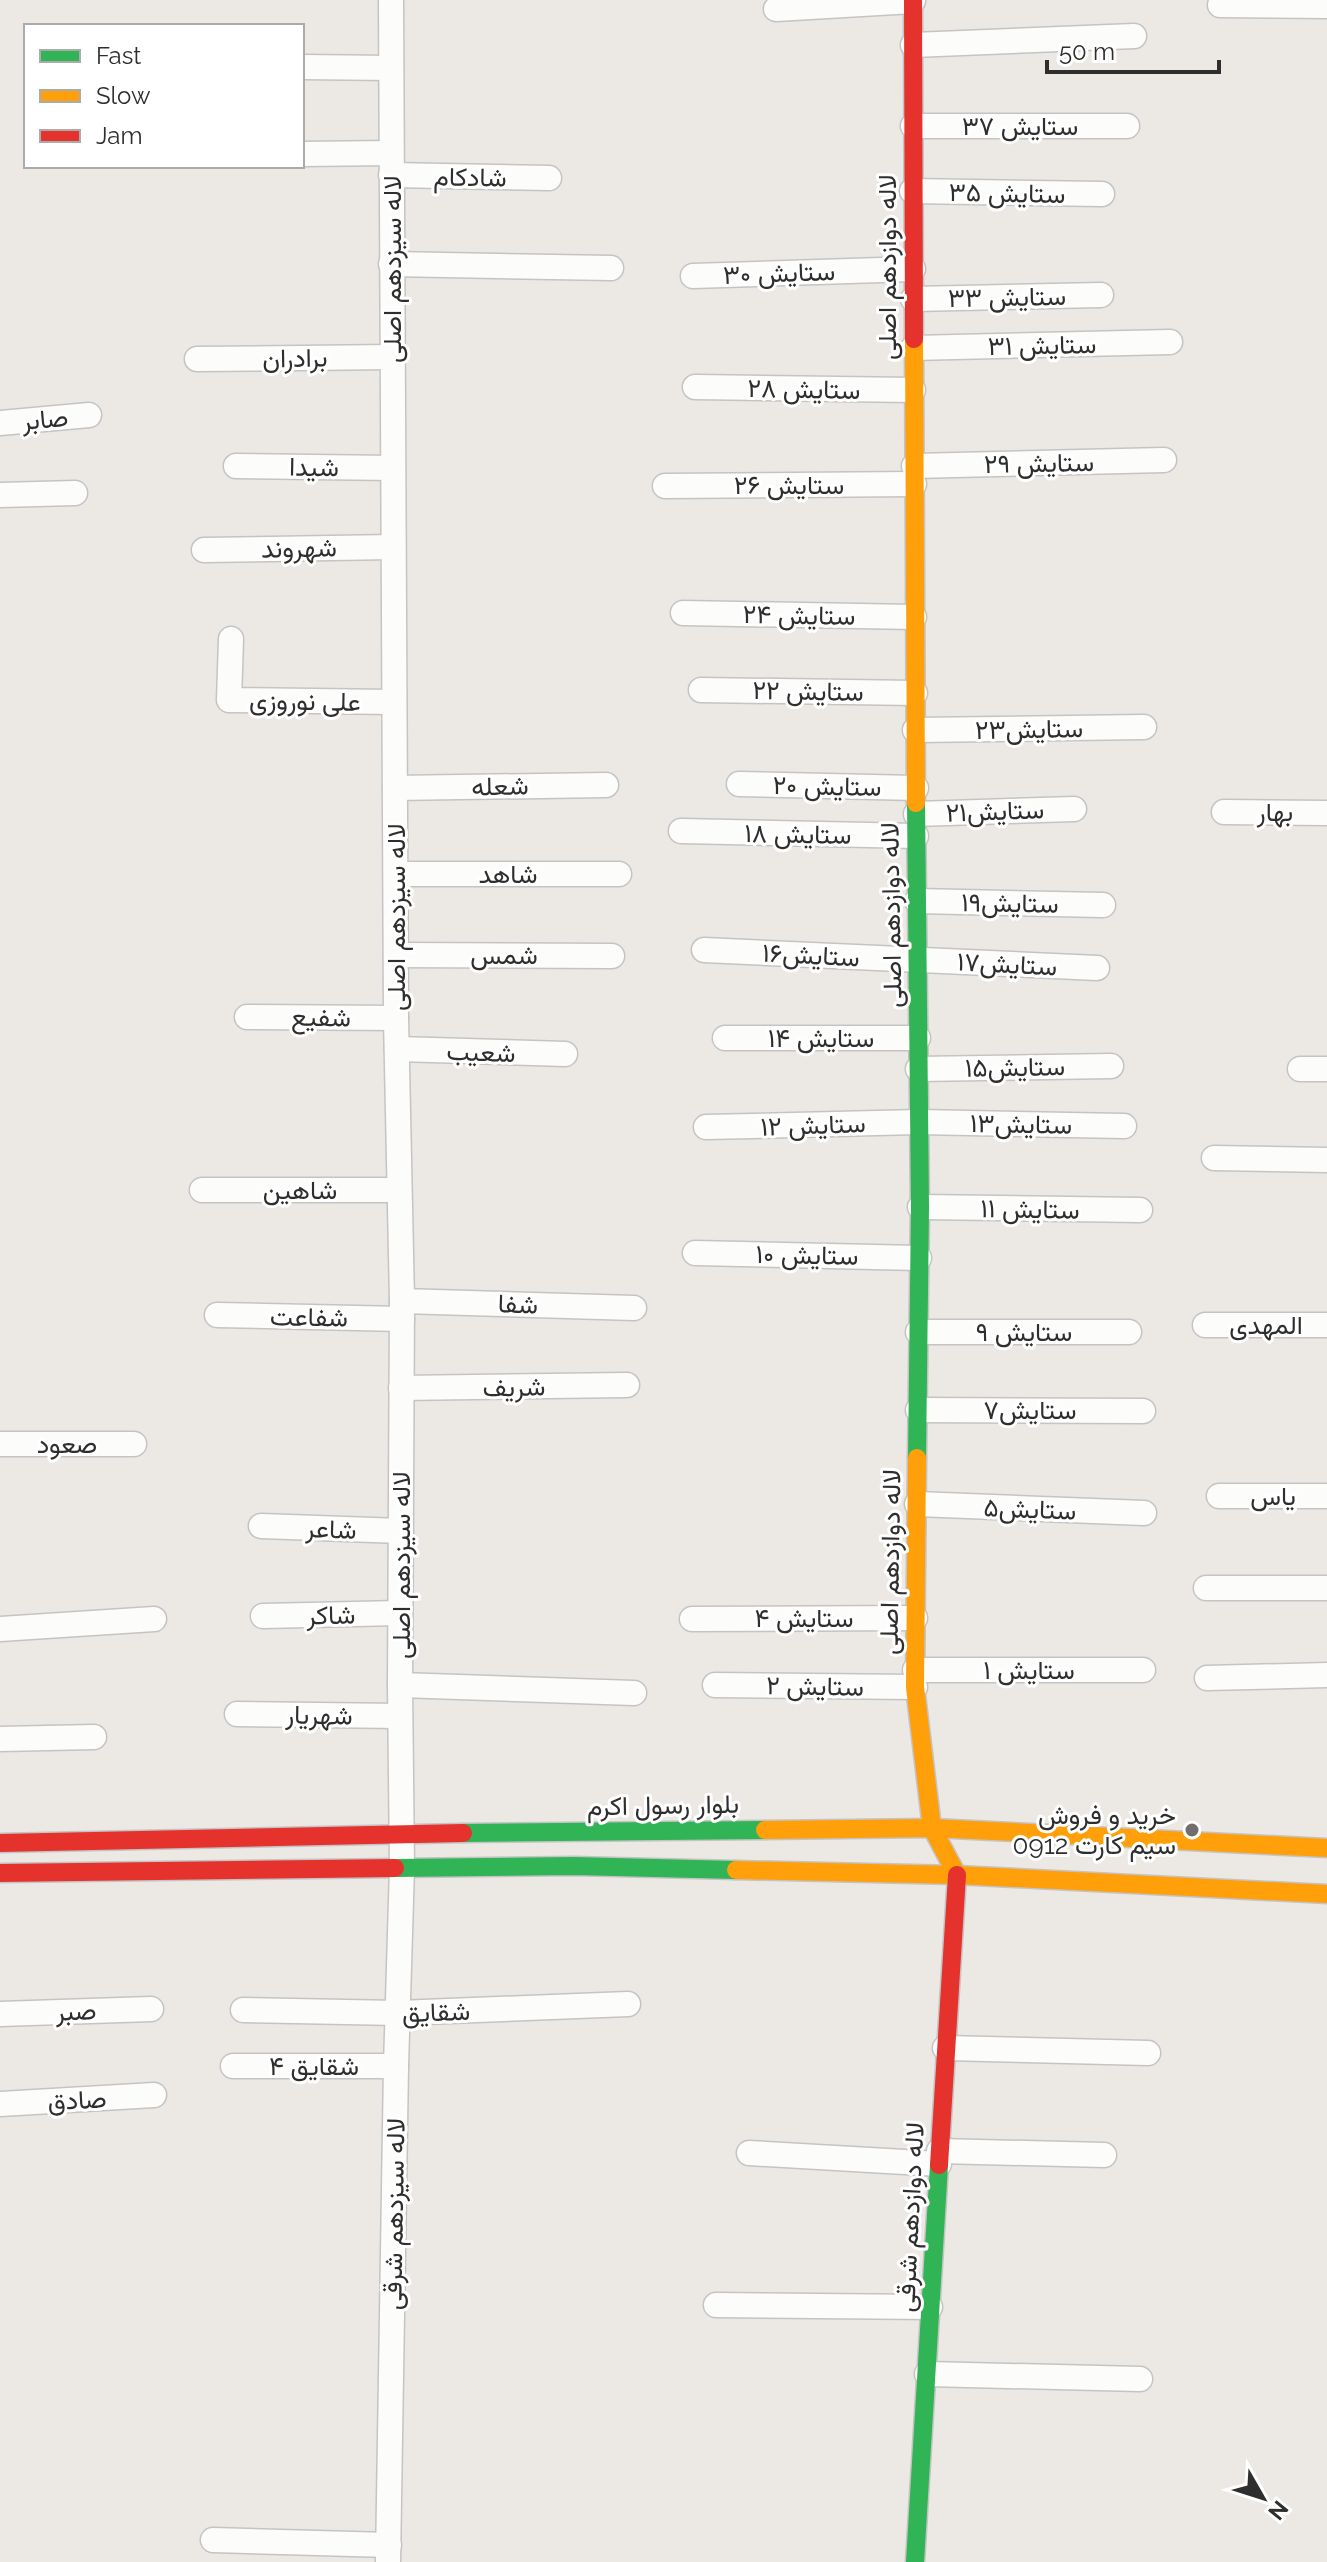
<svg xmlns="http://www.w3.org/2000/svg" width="1327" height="2562" font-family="Raleway,Vazirmatn,sans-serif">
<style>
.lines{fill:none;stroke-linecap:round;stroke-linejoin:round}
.street-casing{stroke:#c5c4c5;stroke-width:27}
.fast-casing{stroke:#c5c4c5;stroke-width:21}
.slow-casing{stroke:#c5c4c5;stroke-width:21}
.jam-casing{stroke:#c5c4c5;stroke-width:21}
.street{stroke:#fcfcfb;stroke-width:24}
.fast{stroke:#30b455;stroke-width:18}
.slow{stroke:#ff9f0a;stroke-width:18}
.jam{stroke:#e5322d;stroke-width:18}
.poi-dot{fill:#706f6e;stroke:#fff;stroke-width:3}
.labels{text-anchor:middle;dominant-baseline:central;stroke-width:6;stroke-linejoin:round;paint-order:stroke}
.street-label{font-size:26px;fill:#2e2e2e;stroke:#fff}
.poi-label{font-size:26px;fill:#2e2e2e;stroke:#fff;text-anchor:end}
</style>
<rect width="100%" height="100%" fill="#ece8e4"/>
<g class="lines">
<defs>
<g id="street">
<path d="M1220 5 1327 6"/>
<path d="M776 9 913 1"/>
<path d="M913 45 1134 36"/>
<path d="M302 67 391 68"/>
<path d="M913 126H1127"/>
<path d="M302 154 391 153"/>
<path d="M391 175 549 178"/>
<path d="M912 191 1102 194"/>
<path d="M391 264 611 268"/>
<path d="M693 276 913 269"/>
<path d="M913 299 1101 295"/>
<path d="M913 348 1170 342"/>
<path d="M197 359 392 357"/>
<path d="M695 387 913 390"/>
<path d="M0 423 89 415"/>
<path d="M236 466 393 468"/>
<path d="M914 466 1164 460"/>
<path d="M665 486 914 484"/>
<path d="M0 495 75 493"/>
<path d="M204 550 393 547"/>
<path d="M683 613 914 617"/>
<path d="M231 639 229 700 394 702"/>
<path d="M701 690 915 693"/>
<path d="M915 730 1144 727"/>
<path d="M739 784 916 788"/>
<path d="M395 788 606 785"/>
<path d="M1224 812 1327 813"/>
<path d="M916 814 1074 809"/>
<path d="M681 831 916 836"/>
<path d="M396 874H619"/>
<path d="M917 901 1103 905"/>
<path d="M704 950 1097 968"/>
<path d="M396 955 612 956"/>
<path d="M247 1017 396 1018"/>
<path d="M725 1038H918"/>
<path d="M397 1049 565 1054"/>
<path d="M918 1069 1111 1066"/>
<path d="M1300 1069H1327"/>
<path d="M706 1127 919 1122 1124 1126"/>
<path d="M1214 1158 1327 1160"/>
<path d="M202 1190H399"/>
<path d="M920 1207 1140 1210"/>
<path d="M695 1253 919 1258"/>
<path d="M402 1301 634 1308"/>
<path d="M217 1315 402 1319"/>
<path d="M1205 1325H1327"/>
<path d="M918 1332H1129"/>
<path d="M401 1388 627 1385"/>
<path d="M918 1410 1143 1411"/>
<path d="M0 1444H134"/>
<path d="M1219 1496H1327"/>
<path d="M917 1504 1144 1513"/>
<path d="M261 1526 401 1531"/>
<path d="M1206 1588H1327"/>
<path d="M263 1616 400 1613"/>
<path d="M692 1619 915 1618"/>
<path d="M0 1629 154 1619"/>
<path d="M915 1670H1143"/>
<path d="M1207 1678 1327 1675"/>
<path d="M400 1685 634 1693"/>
<path d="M715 1685 915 1687"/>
<path d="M237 1714 400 1716"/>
<path d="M0 1739 94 1737"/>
<path d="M243 2010 398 2013 628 2004"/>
<path d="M0 2014 151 2009"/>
<path d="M945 2048 1148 2053"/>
<path d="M233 2066H396"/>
<path d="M0 2104 154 2095"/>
<path d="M939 2151 1104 2155"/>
<path d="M749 2153 939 2164"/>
<path d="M716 2305 930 2307"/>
<path d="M927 2374 1140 2379"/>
<path d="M213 2540 389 2545"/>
<path d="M388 2562 396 2066 402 1867 400 1685 402 1301 396 1018 391 0"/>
</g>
<g id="fast">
<path d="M916 803 920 1207 917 1458"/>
<path d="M463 1833 765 1830"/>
<path d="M395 1868 574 1866 736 1870"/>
<path d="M915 2562 939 2165"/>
</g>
<g id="slow">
<path d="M914 339 916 803"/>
<path d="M917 1458 915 1687 932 1828 957 1875"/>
<path d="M765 1830 932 1828 1327 1848"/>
<path d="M736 1870 957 1875 1327 1894"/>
</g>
<g id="jam">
<path d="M913 0 914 339"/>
<path d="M0 1843 463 1833"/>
<path d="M0 1873 395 1868"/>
<path d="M939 2165 957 1875"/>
</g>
</defs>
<use href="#street" class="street-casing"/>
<use href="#fast" class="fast-casing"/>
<use href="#slow" class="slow-casing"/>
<use href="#jam" class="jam-casing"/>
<use href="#street" class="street"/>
<use href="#fast" class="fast"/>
<use href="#slow" class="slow"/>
<use href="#jam" class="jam"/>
</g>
<circle class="poi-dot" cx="1192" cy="1830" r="8"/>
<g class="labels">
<g class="street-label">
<text x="1020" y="126">ستایش ۳۷</text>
<text transform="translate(470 177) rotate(1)">شادکام</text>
<text transform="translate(1007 193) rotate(1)">ستایش ۳۵</text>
<text transform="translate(887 267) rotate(-90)">لاله دوازدهم اصلی</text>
<text transform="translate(392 269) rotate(-90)">لاله سیزدهم اصلی</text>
<text transform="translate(779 273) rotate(-2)">ستایش ۳۰</text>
<text transform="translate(1007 297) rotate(-1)">ستایش ۳۳</text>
<text transform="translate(1042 345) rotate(-1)">ستایش ۳۱</text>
<text transform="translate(295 358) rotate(-1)">برادران</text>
<text transform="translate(804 389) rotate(1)">ستایش ۲۸</text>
<text transform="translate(45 419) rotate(-5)">صابر</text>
<text transform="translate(1039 463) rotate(-1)">ستایش ۲۹</text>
<text transform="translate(314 467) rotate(1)">شیدا</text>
<text x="789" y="485">ستایش ۲۶</text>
<text transform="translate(299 548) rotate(-1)">شهروند</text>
<text transform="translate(799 615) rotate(1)">ستایش ۲۴</text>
<text transform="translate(808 691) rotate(1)">ستایش ۲۲</text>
<text transform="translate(305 701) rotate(1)">علی نوروزی</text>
<text transform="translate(1029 729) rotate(-1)">ستایش۲۳</text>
<text transform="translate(500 786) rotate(-1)">شعله</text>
<text transform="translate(827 786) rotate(1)">ستایش ۲۰</text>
<text transform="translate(995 811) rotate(-2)">ستایش۲۱</text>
<text x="1275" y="812">بهار</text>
<text transform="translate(798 834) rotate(1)">ستایش ۱۸</text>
<text x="508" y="874">شاهد</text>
<text transform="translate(1010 903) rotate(1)">ستایش۱۹</text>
<text transform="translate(891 915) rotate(-91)">لاله دوازدهم اصلی</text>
<text transform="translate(396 917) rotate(-90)">لاله سیزدهم اصلی</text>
<text x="504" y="955">شمس</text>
<text transform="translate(811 955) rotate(3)">ستایش۱۶</text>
<text transform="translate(1007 964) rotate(3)">ستایش۱۷</text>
<text transform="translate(321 1017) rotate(1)">شفیع</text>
<text x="821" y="1038">ستایش ۱۴</text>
<text transform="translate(481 1052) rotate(2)">شعیب</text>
<text transform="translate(1015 1067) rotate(-1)">ستایش۱۵</text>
<text transform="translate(1021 1124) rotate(1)">ستایش۱۳</text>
<text transform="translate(813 1125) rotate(-2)">ستایش ۱۲</text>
<text x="300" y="1190">شاهین</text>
<text transform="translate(1030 1209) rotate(1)">ستایش ۱۱</text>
<text transform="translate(807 1255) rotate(1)">ستایش ۱۰</text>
<text transform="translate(518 1304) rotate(2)">شفا</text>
<text transform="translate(309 1317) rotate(1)">شفاعت</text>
<text x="1266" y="1325">المهدی</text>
<text x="1024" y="1332">ستایش ۹</text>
<text transform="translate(514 1387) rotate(-1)">شریف</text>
<text x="1030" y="1410">ستایش۷</text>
<text x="67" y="1444">صعود</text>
<text x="1273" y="1496">یاس</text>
<text transform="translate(1030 1509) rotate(2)">ستایش۵</text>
<text transform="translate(331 1529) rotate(2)">شاعر</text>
<text transform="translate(890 1562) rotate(-89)">لاله دوازدهم اصلی</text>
<text transform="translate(401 1565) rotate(-90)">لاله سیزدهم اصلی</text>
<text transform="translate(331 1615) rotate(-1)">شاکر</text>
<text x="804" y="1618">ستایش ۴</text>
<text x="1029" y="1670">ستایش ۱</text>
<text transform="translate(815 1686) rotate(1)">ستایش ۲</text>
<text transform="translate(319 1715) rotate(1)">شهریار</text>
<text transform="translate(663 1805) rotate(-1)">بلوار رسول اکرم</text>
<text transform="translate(76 2011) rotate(-2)">صبر</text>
<text transform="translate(436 2012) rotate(-2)">شقایق</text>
<text x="314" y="2066">شقایق ۴</text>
<text transform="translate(77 2100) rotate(-3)">صادق</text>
<text transform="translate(394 2214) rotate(-89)">لاله سیزدهم شرقی</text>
<text transform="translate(910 2217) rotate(-87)">لاله دوازدهم شرقی</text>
</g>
<g class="poi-label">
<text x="1176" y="1815">خرید و فروش<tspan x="1176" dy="30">سیم کارت 0912</tspan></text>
</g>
</g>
<rect x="24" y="24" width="280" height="144" fill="#ffffff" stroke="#ababab" stroke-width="2"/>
<rect x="40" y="50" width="40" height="12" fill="#30b455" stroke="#ababab" stroke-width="2"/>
<text x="96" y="64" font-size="24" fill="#2e2e2e">Fast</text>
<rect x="40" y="90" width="40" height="12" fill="#ff9f0a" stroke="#ababab" stroke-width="2"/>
<text x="96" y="104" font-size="24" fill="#2e2e2e">Slow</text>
<rect x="40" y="130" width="40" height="12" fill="#e5322d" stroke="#ababab" stroke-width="2"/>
<text x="96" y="144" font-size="24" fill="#2e2e2e">Jam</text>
<g transform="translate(1263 2498) rotate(129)" stroke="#ffffff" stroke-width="6" paint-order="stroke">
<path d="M0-6L14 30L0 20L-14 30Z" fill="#2e2e2e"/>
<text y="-12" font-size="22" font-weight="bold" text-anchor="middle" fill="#2e2e2e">N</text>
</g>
<path d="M1047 60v12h172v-12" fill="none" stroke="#2e2e2e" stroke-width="4"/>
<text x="1059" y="60" font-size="24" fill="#2e2e2e" stroke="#ffffff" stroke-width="6" paint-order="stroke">50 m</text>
</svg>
